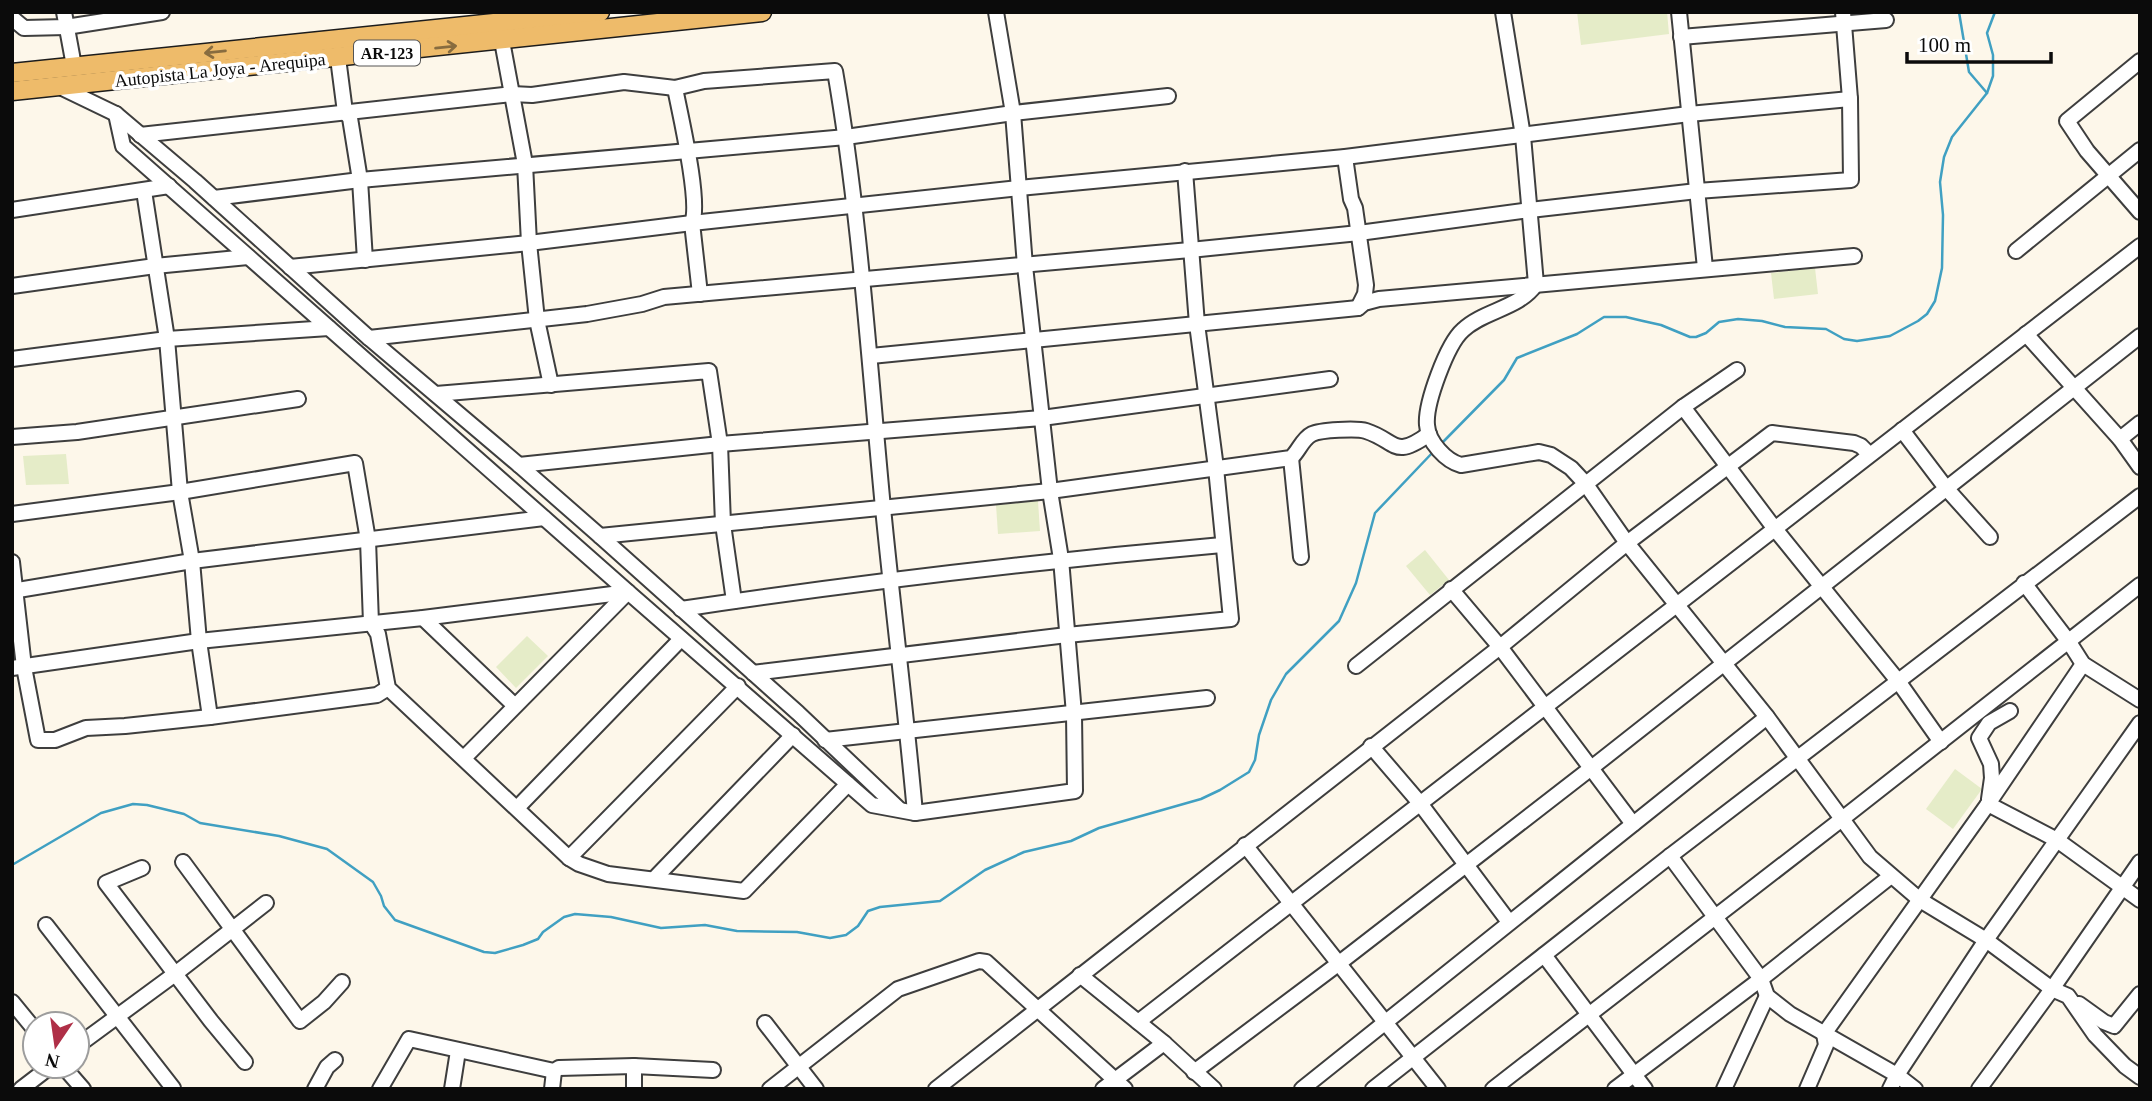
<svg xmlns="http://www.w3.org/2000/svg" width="2152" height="1101" font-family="Georgia,serif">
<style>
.pitch{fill:#e5ecc8}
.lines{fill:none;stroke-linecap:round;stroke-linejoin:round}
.stream{stroke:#40a0c2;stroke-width:2.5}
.minor-casing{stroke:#3e3e3e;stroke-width:18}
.major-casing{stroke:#1c1c1c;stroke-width:21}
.minor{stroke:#fff;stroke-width:14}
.major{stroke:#eebb6a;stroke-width:18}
.oneway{stroke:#886c3f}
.labels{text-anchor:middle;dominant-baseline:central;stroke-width:7;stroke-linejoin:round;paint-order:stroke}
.shield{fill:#fff;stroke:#545454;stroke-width:2}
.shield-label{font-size:16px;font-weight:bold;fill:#0b0b0b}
.street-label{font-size:18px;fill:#0b0b0b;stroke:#fff}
</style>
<rect width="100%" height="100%" fill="#fdf7ea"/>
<g class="pitch">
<path d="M1577 12H1667L1669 34 1581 45Z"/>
<path d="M1815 268 1818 294 1774 299 1771 273Z"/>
<path d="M66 454 69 484 26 485 23 456Z"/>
<path d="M1038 501 1040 531 998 534 996 505Z"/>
<path d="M1425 550 1449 580 1430 595 1406 566Z"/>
<path d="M527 636 548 656 516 688 496 667Z"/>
<path d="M1955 769 1982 789 1953 829 1926 809Z"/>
</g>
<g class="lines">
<g class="stream">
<path d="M1959 12 1969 72 1987 93"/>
<path d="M1441 444 1504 380 1517 358 1577 334 1604 317H1626L1643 321 1661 325 1690 337H1696L1706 333 1719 322 1738 319 1762 321 1785 327 1826 329 1844 339 1857 341 1890 336 1918 321 1927 314 1935 301 1942 268 1943 215 1940 182 1944 157 1952 137 1987 93 1993 76V55L1987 33 1995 12"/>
<path d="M12 865 101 813 133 804 147 805 184 814 200 823 279 836 327 849 373 882 381 896 384 906 395 920 484 952 495 953 523 945 538 939 543 932 564 917 575 914 611 917 661 928 705 925 737 931 797 932 830 938 846 935 858 926 868 911 880 907 940 901 985 870 1024 852 1071 841 1099 828 1201 799 1220 790 1249 772 1255 760 1259 735 1271 700 1286 674 1339 621 1356 583 1375 513 1434 451"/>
</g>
<defs>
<g id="minor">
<path d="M64 12 74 66"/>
<path d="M1503 12 1523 136 1536 284C1519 309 1484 310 1463 330 1447 344 1425 404 1427 425 1428 442 1446 461 1461 465L1539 452 1551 455 1571 468 1585 483 1627 543 1767 717 1870 857 1920 900 1986 940 2052 989 2068 996 2095 1035 2125 1066 2140 1077"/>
<path d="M1679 12 1705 268"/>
<path d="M12 18 24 28 66 27 162 12"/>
<path d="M1681 37 1886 20"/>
<path d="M502 41 525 164 529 243 537 320 551 385"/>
<path d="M338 58 345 112 350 118 360 180 365 260"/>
<path d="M2140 61 2067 121 2087 151 2140 212"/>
<path d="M58 86 116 114 195 181 369 338 519 465 600 536 798 713 899 809"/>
<path d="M675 88C680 114 701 202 692 223L700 294"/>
<path d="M116 114 123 146 628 592 464 758"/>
<path d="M140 135 512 94 532 95 624 82 675 88 704 81 835 71C860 215 869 362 883 508 893 610 906 711 915 813"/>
<path d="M1345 157 1351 199 1355 208 1366 285 1365 294 1358 308"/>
<path d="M144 191 167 339 180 492 192 561 199 641 210 717"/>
<path d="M214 198 360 180 846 137 1013 113 1168 96"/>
<path d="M12 210 169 186"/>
<path d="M2016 251 2140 150"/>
<path d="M290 267 529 243 692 223 1019 188 1345 157 1689 114 1850 99"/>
<path d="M12 286 155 266 248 257"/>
<path d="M2026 334 2120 439 2140 467"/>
<path d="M369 338 587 314 642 304 664 297 1190 250 1359 233 1530 210 1697 191 1851 180 1850 99 1843 12"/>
<path d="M871 356 1358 308 1364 303 1379 299 1854 256"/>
<path d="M12 359 167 339 329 328"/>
<path d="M436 394 709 371 720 444 723 524 734 601"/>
<path d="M1683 407 1775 529 1898 681 1941 742"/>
<path d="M1902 430 1946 488 1990 537"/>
<path d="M12 437 77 432 298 399"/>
<path d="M2120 439 2140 423"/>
<path d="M1291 458 1301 557"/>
<path d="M519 465 720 444 1042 418 1330 379"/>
<path d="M12 514 180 492 355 463 368 540 371 623 378 634 388 688 569 858 579 864 608 874 744 891 848 784"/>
<path d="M600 536 1050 491 1291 458C1299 451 1302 439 1312 434 1320 430 1357 428 1366 431 1397 441 1393 460 1429 434"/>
<path d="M12 562 24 667 38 740H55L86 728 125 726 210 717 377 695 388 688"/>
<path d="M2024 583 2069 642 2083 664 2140 700"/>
<path d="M1451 589 1500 647 1633 824"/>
<path d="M12 591 192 561 544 518"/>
<path d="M681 609C861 582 1041 561 1222 545"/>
<path d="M423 618 514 705"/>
<path d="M1356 666 1683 407 1737 370"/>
<path d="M12 668 199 641 423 618 628 592 872 805 915 813 1075 791 1074 714 1061 559 1050 491 1025 266 1013 113 996 12"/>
<path d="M753 673 1067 635 1231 619 1216 468 1197 324 1185 171"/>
<path d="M825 740 1207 698"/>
<path d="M1371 746 1419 802 1509 922"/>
<path d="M1989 799 1992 778 1991 764 1979 738 1989 723 2010 711"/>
<path d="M1988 804 2057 840 2140 900"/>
<path d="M518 807 681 639"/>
<path d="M1245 845 1438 1089"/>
<path d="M1670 856 1761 979 1767 996 1790 1014 1897 1075 1915 1089"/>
<path d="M569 858 738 686"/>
<path d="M183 862 300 1021 324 1002 342 982"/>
<path d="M142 868 106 883 211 1021 245 1062"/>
<path d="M654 879 793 735"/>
<path d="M46 925 173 1088"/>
<path d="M1544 955 1645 1089"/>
<path d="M1080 975 1164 1043 1214 1089"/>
<path d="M12 1002 35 1030"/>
<path d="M2079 1004 2104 1022 2114 1026 2140 994"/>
<path d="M1138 1022 2140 246"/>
<path d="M765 1023 816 1089"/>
<path d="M77 1046 175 974 266 903"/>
<path d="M63 1066 83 1089"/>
<path d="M1194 1072 1338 964 1590 769 2140 336"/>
<path d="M21 1089 51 1066"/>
<path d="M315 1089 327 1067 335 1060"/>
<path d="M380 1089 409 1039 554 1071 559 1068 634 1066 713 1070"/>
<path d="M452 1089 458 1051"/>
<path d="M552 1089 554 1071"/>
<path d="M634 1089V1066"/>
<path d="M770 1089 898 989 979 961 986 962 1125 1089"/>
<path d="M936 1089 1500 647 1627 543 1772 433 1854 443 1861 446 1869 454"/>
<path d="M1103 1089 1164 1043"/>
<path d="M1302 1089 1767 717"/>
<path d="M1373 1089 1670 856 2140 496"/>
<path d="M1493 1089 1842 819 2140 585"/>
<path d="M1615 1089 1761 979 1891 876"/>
<path d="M1724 1089 1767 996"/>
<path d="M1807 1089 1826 1045 1824 1034 1988 804 2083 664"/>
<path d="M1890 1089 1897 1075 1986 940 2140 723"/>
<path d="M1979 1089 2052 989 2140 862"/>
</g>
<g id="major">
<path d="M12 73 600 12"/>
<path d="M12 91 762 12"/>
</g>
</defs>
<use href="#minor" class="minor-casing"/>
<use href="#major" class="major-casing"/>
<use href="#minor" class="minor"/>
<use href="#major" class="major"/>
</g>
<defs><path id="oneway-shaft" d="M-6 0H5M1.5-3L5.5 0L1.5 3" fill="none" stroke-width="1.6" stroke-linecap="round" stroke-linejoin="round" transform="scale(1.75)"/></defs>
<g class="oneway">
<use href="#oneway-shaft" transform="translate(446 47) rotate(-6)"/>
<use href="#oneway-shaft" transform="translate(215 52) rotate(174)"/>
</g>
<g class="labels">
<rect class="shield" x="354" y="40.5" width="66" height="25" rx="5"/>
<g class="shield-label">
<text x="387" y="53">AR-123</text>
</g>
<g class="street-label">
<text transform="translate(220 70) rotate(-6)">Autopista La Joya - Arequipa</text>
</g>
</g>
<rect width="2152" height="1101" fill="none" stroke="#0b0b0b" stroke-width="28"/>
<g transform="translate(56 1045) rotate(193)"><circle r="33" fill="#ffffff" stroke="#9d9d9d" stroke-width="2"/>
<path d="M0-5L12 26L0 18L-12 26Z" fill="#af2f47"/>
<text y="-10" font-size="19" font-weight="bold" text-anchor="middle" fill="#0b0b0b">N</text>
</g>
<path d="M1907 52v10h144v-10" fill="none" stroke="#0b0b0b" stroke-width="3.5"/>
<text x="1918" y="52" font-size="21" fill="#0b0b0b" stroke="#ffffff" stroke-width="5" paint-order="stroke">100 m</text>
</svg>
